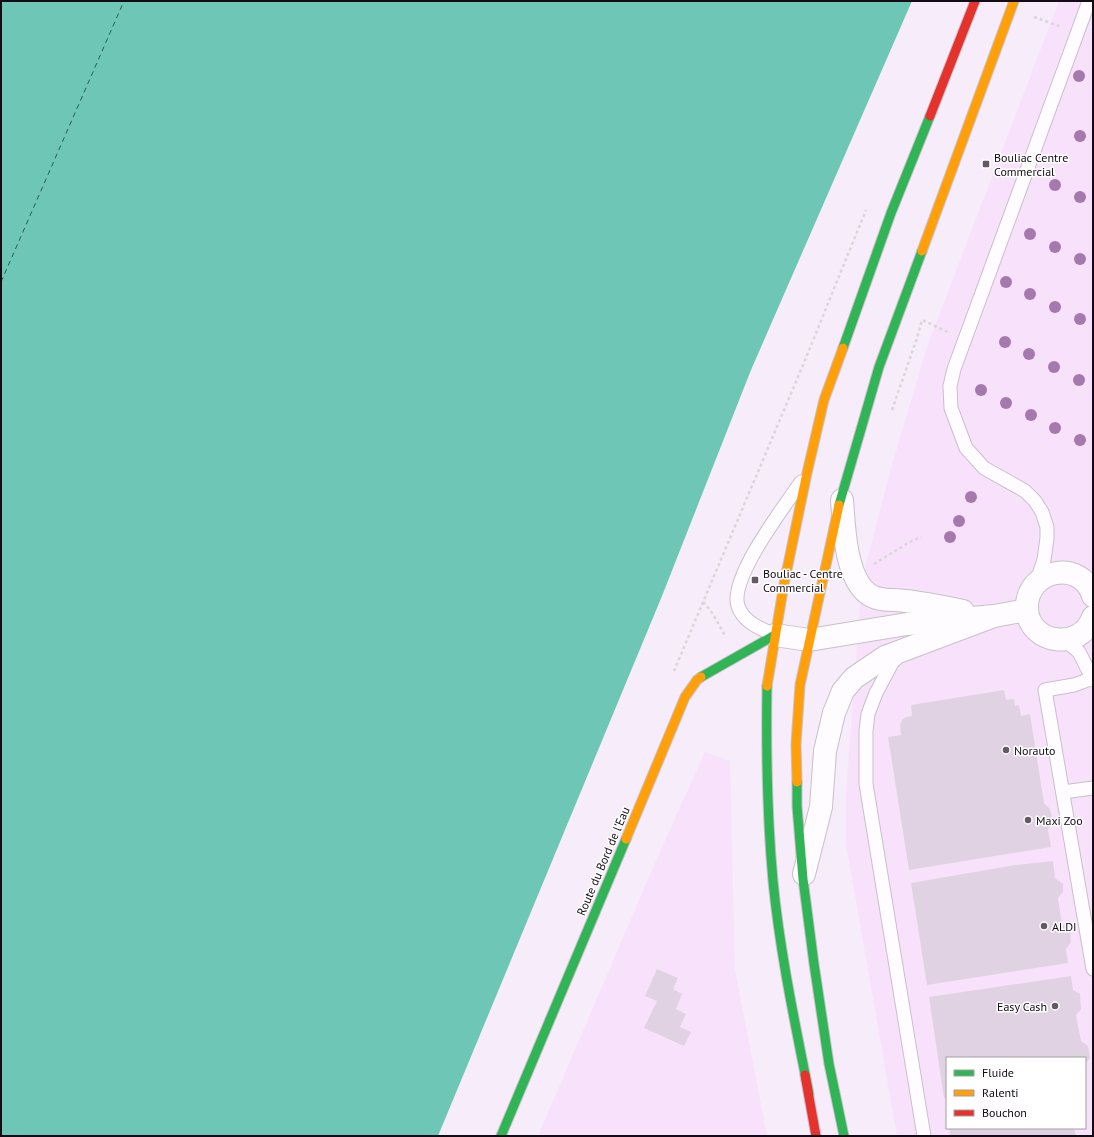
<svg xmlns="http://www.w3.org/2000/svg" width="1094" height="1137" font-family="'PT Sans',sans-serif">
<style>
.built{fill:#f8e2fb;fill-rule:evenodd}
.water{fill:#6ec7b6}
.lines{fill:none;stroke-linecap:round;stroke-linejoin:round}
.ferry{stroke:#295c4e;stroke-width:1;stroke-dasharray:5 4;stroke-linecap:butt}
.building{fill:#e1d2e3}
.lane-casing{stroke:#c8bfca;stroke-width:15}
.street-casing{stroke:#c8bfca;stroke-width:24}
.fast-casing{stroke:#c8bfca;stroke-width:11}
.slow-casing{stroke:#c8bfca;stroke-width:11}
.jam-casing{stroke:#c8bfca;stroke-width:11}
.path{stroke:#d9d6da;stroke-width:2.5;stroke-dasharray:3 3;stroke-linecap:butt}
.lane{stroke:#fefcfe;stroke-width:13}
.street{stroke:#fefcfe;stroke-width:22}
.fast{stroke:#30b455;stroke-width:9}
.slow{stroke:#ff9f0a;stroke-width:9}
.jam{stroke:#e5322d;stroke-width:9}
.tree{fill:#a679ae}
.poi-dot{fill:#635a65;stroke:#fff;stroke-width:1.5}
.labels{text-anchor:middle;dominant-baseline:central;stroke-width:3;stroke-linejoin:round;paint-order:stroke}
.poi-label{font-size:12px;fill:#130b15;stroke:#fff;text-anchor:start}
.street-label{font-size:12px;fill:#130b15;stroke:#fff}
</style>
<rect width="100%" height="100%" fill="#f7ecf9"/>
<g class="built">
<path d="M1059 1H1093V1136H897L846 844V793L861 592 866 564 891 468 927 347ZM947 1058H1085V1128H947Z"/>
<path d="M705 752 730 761 735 969 767 1136H538L655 863Z"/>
</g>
<path class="water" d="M1 1H912L751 370 662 596 438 1136H1Z"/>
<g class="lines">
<path class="ferry" d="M1 282 124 1"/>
</g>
<g class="building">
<path d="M1004 690 1006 700 1014 699 1015 706 1019 705 1021 716 1030 714 1044 803 1050 809 1053 822 1048 830 1051 847 909 870 888 737 901 735 900 725 902 720 906 717 912 716 911 705Z"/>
<path d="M1053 861 1055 878 1063 884V892L1058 898 1062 924 1070 930 1071 942 1066 949 1068 963 927 985 911 883 1015 865Z"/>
<path d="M657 969 678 978 673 989 682 994 676 1009 686 1014 680 1027 691 1032 684 1046 644 1028 657 1001 645 996Z"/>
<path d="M1071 976 1073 990 1080 994 1081 1009 1076 1015 1081 1041 1088 1046 1090 1058 1085 1065V1058H947V1098H944L929 997Z"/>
<path d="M949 1128H1074L1076 1136H950Z"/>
</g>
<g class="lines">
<defs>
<g id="lane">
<path d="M1036 583 1044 560 1047 538V527L1042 512 1035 501 1025 491 984 468 966 448 951 408 950 386 954 369 1089 1"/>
<path d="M775 635C761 629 743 622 738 606 729 578 784 507 801 482"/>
<path d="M1065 640 1079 652 1093 680"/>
<path d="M901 654 892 663 876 693 868 714 866 731V784L924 1136"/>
<path d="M1093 678 1074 685 1045 690 1093 969"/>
<path d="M1063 792 1093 788"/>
</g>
<g id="street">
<path d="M842 500C844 526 845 575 867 593 878 602 892 599 905 601 925 603 944 607 963 611"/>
<path d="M1093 596C1082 558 1025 569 1027 609 1029 645 1082 651 1093 617"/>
<path d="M775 635 809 640 907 624 994 616 1027 610"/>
<path d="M804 874 821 807 825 751 834 713 843 691 854 678 885 657 994 616"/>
</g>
<g id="fast">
<path d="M843 348 891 213 930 116"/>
<path d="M839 505 879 367 922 251"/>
<path d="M701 677 775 635"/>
<path d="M767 686C766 752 767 816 773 881 780 953 795 1023 809 1094"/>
<path d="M797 782V806L803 879 814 964 829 1064 844 1136"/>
<path d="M501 1136 626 839"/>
</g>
<g id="slow">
<path d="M922 251 1014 1"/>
<path d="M767 686 784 584 807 473 824 400 843 348"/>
<path d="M797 782 796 744 800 685 839 505"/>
<path d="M626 839 685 697 697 680 701 677"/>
</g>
<g id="jam">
<path d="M930 116 975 1"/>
<path d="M805 1075 816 1136"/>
</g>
</defs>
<use href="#lane" class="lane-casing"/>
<use href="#street" class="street-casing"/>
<use href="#fast" class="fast-casing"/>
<use href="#slow" class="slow-casing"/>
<use href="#jam" class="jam-casing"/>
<g class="path">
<path d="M1034 17 1062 27"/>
<path d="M892 410 917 338 922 320 948 332"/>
<path d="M874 564 908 543 921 537"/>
<path d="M703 602 711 611 726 637"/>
<path d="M674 671 803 365 866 210"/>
</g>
<use href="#lane" class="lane"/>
<use href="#street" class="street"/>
<use href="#fast" class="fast"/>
<use href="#slow" class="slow"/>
<use href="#jam" class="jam"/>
</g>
<g class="tree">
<circle cx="1079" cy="76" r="6"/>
<circle cx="1080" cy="136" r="6"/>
<circle cx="1055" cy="185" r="6"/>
<circle cx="1080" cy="197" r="6"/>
<circle cx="1030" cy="234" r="6"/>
<circle cx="1055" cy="247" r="6"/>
<circle cx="1080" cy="259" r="6"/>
<circle cx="1006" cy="282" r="6"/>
<circle cx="1030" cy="294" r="6"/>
<circle cx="1055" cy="307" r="6"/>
<circle cx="1080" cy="319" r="6"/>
<circle cx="1005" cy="342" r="6"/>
<circle cx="1029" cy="354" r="6"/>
<circle cx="1054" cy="367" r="6"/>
<circle cx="1079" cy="380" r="6"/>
<circle cx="981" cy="390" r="6"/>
<circle cx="1006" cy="403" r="6"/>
<circle cx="1031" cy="415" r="6"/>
<circle cx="1055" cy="428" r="6"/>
<circle cx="1080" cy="440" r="6"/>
<circle cx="971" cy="497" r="6"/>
<circle cx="959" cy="521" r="6"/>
<circle cx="950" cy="537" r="6"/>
</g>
<g class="poi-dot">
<rect x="982" y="160" width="8" height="8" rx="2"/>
<rect x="751" y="576" width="8" height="8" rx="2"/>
<circle cx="1006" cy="750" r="4"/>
<circle cx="1028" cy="820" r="4"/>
<circle cx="1044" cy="926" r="4"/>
<circle cx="1055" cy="1006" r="4"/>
</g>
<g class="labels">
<g class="poi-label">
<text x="994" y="157">Bouliac Centre<tspan x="994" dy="14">Commercial</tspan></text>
<text x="763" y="573">Bouliac - Centre<tspan x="763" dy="14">Commercial</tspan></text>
<text x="1014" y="750">Norauto</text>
<text x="1036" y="820">Maxi Zoo</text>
<text x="1052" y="926">ALDI</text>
<text x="1047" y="1006" text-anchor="end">Easy Cash</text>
</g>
<g class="street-label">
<text transform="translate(603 861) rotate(-67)">Route du Bord de l'Eau</text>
</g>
</g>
<rect width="1094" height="1137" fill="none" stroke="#130b15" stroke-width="4"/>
<rect x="946" y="1057" width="140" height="72" fill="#ffffff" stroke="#a19da1"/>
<rect x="954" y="1070" width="20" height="6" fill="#30b455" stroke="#a19da1"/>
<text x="982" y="1077" font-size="12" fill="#130b15">Fluide</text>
<rect x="954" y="1090" width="20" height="6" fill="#ff9f0a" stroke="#a19da1"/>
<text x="982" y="1097" font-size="12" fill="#130b15">Ralenti</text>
<rect x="954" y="1110" width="20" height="6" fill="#e5322d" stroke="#a19da1"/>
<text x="982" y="1117" font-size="12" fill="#130b15">Bouchon</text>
</svg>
